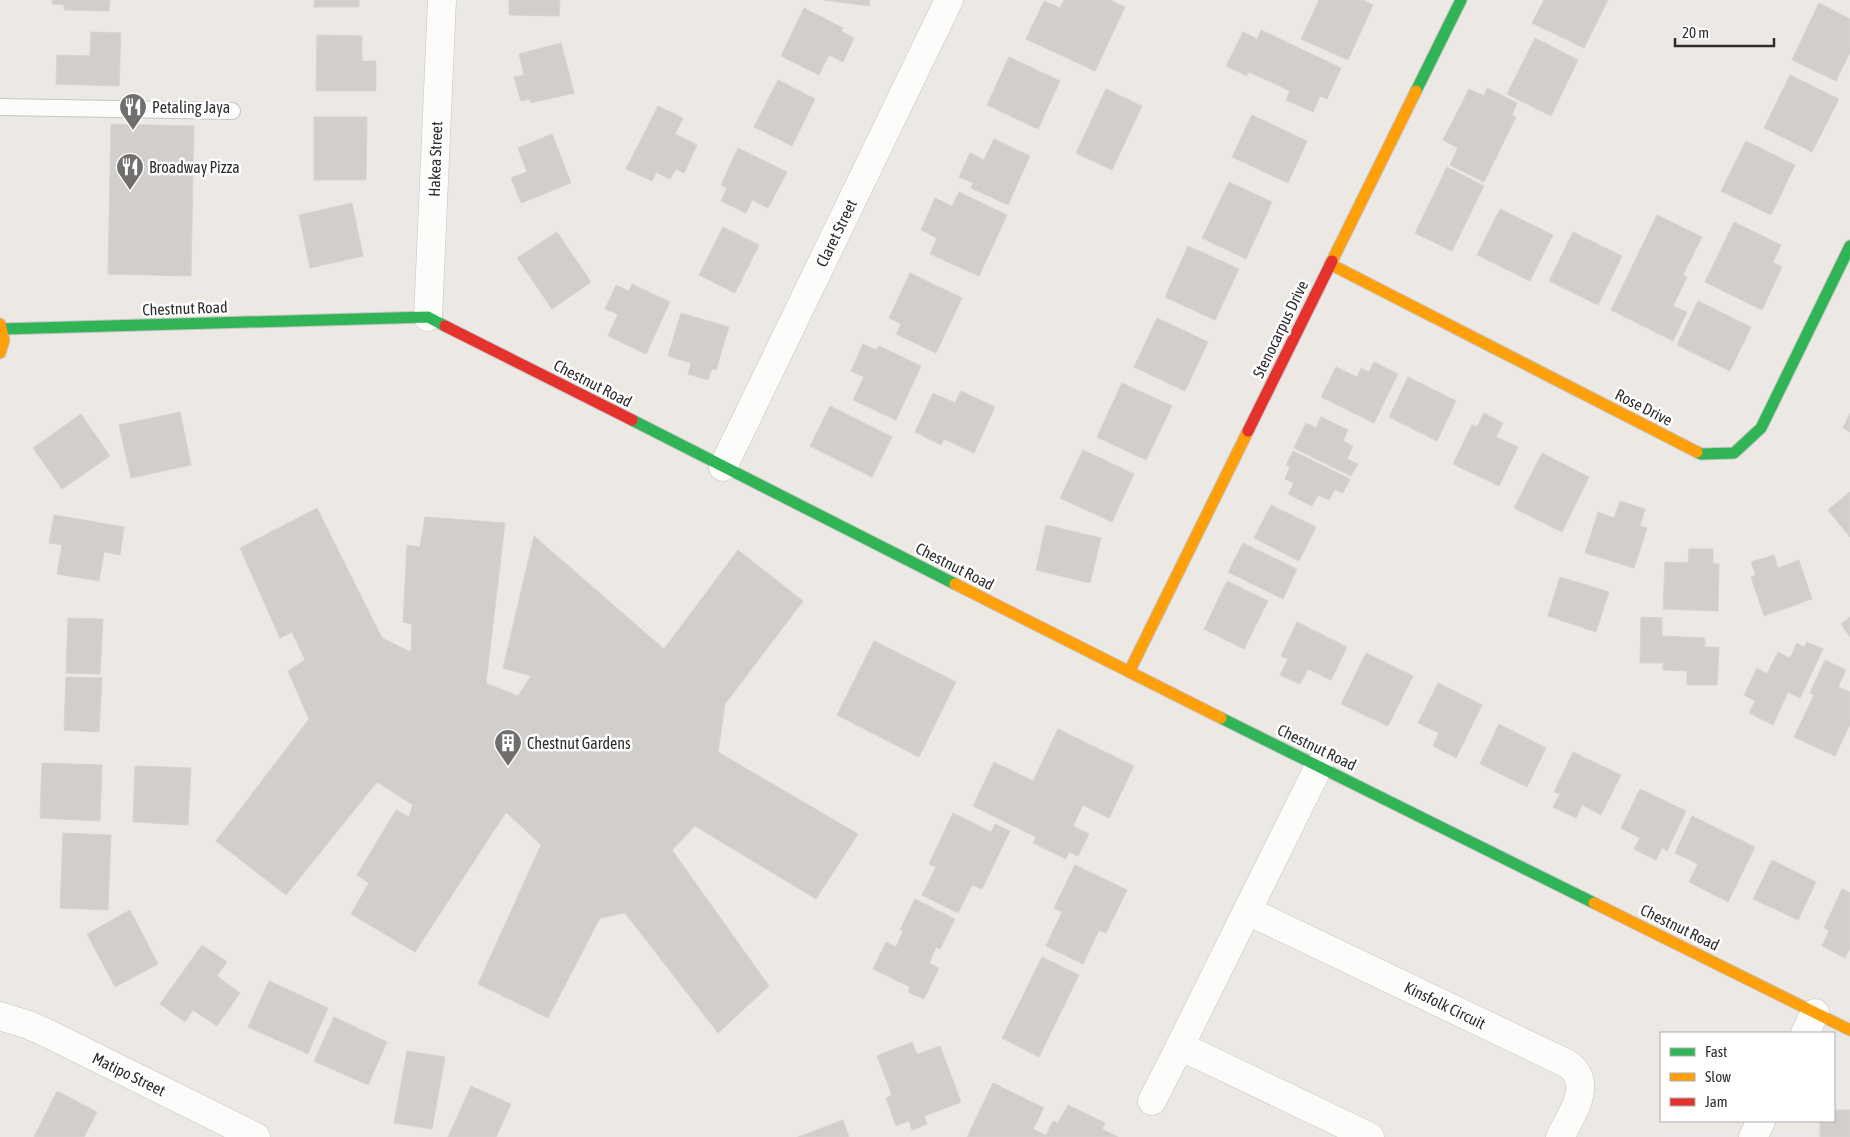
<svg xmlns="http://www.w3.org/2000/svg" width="1850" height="1137" font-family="'Asap Condensed',sans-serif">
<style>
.building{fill:#d1cecb;stroke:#d7d4d0}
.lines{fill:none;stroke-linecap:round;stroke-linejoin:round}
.lane-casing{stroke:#c5c4c5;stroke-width:18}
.street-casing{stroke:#c5c4c5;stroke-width:29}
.fast-casing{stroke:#c5c4c5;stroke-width:13}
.slow-casing{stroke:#c5c4c5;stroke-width:13}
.jam-casing{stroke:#c5c4c5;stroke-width:13}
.lane{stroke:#fcfcfb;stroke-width:16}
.street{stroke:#fcfcfb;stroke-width:28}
.fast{stroke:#30b455;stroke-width:11}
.slow{stroke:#ff9f0a;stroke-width:11}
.jam{stroke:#e5322d;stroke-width:11}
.labels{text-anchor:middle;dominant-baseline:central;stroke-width:5;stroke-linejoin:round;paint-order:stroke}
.poi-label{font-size:16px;fill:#2e2e2e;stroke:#fff;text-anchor:start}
.street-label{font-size:16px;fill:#2e2e2e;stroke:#fff}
</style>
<rect width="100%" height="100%" fill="#ece8e4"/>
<g class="building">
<path d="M52 0H110L109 11 64 10V5L52 4Z"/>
<rect x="314" y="0" width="45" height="7"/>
<path d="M509 0H560L559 16 509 15Z"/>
<path d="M824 0H870L869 6Z"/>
<path d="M1064 0H1110L1125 7 1095 71 1026 39 1044 1 1060 8Z"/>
<path d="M1319 0H1363L1373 5 1348 60 1301 39Z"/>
<path d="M1544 0H1608L1584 48 1532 23Z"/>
<path d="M1819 3 1850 19V52L1836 81 1792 60Z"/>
<path d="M804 8 843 28 841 31 854 38 843 62 829 55 819 75 781 56Z"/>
<path d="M1261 30 1341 68 1327 99 1320 96 1313 112 1286 100 1290 91 1249 72 1247 76 1226 66 1243 32 1257 39Z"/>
<path d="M91 32 121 33 119 86 56 84 57 55 90 56Z"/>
<path d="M317 35 362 36V61H376V91H316Z"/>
<path d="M1535 38 1578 60 1551 116 1507 94Z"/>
<path d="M561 43 574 93 531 103 530 99 521 101 514 77 524 75 519 54Z"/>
<path d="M1009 57 1060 81 1038 129 987 105Z"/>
<path d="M1790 75 1839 99 1812 152 1764 128Z"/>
<path d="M778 80 815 99 792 146 754 127Z"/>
<path d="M1487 88 1517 103 1512 115 1516 117 1484 182 1450 165 1458 148 1443 140 1469 89 1484 96Z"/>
<path d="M1106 89 1142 106 1112 170 1076 153Z"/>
<path d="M658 106 683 118 675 134 697 145 684 173 676 169 670 179 656 172 652 181 626 169Z"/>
<path d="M1252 115 1307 141 1288 183 1232 157Z"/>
<path d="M314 117H367L366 180H314Z"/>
<path d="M111 124 194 126 191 276 108 274Z"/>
<path d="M552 134 571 183 521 203 511 178 527 172 518 148Z"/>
<path d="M994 139 1030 156 1008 205 971 188 973 183 959 177 970 153 984 160Z"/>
<path d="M1746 141 1795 165 1771 215 1721 191Z"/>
<path d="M738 148 787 172 768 208 752 200 746 213 721 201 727 188 721 185Z"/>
<path d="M1447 167 1484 186 1452 251 1415 233Z"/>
<path d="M1229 182 1272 202 1246 259 1202 238Z"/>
<path d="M959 192 1007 215 979 276 930 254 937 238 921 230 935 198 952 206Z"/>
<path d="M352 203 363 256 310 268 299 215Z"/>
<path d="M1500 209 1553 235 1530 281 1477 255Z"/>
<path d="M1657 215 1702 237 1683 275 1687 277 1673 306 1687 312 1673 341 1611 310Z"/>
<path d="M1734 222 1781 245 1773 262 1782 267 1762 310 1705 282Z"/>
<path d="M723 227 759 245 735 293 699 275Z"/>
<path d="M557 232 591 282 552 309 517 258Z"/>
<path d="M1573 232 1622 256 1598 305 1549 281Z"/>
<path d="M1188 246 1239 269 1215 320 1165 297Z"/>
<path d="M910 273 962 298 936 353 896 334 901 324 889 318Z"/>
<path d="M632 284 670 302 646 354 608 336 618 314 605 309 616 285 629 291Z"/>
<path d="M1698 301 1751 327 1730 371 1677 345Z"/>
<path d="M681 313 729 327 716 370 712 369 708 380 688 374 691 363 668 356Z"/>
<path d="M1157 318 1208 342 1185 391 1134 367Z"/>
<path d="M863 344 876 350 879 346 921 366 896 420 853 400 864 377 851 371Z"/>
<path d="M1374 362 1398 374 1374 423 1321 397 1336 367 1357 377 1361 368 1369 372Z"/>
<path d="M1408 377 1456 401 1437 441 1389 417Z"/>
<path d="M1122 383 1172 406 1146 460 1097 437Z"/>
<path d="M961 391 995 407 974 453 944 439 941 445 915 432 933 393 955 403Z"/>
<path d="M830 406 892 437 872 477 810 446Z"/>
<path d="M180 412 191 465 131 478 119 425Z"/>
<path d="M1484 413 1503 423 1496 437 1518 447 1499 486 1453 464 1472 425 1477 427Z"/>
<path d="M1850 413V432L1843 428Z"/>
<path d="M81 414 110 456 62 489 33 448Z"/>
<path d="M1321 417 1348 430 1343 441 1353 446 1347 459 1358 464 1351 476 1294 448 1306 423 1316 428Z"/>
<path d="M1083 450 1134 474 1112 522 1060 498Z"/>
<path d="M1293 451 1350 479 1343 493 1335 489 1329 500 1318 495 1312 506 1288 494 1294 483 1285 479 1290 467 1286 465Z"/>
<path d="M1542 453 1589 477 1562 532 1514 508Z"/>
<path d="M1850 492V537L1828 510Z"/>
<path d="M1620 501 1645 509 1640 526 1647 528 1634 568 1585 553 1598 512 1614 518Z"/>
<path d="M1271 505 1316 527 1299 561 1254 538Z"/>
<path d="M317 508 382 638 411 652 412 624 403 622 407 545 420 547 425 517 505 523 486 683 518 696 531 676 503 668 534 536 664 649 738 550 803 601 725 704 718 752 858 834 816 899 695 826 672 850 769 986 718 1033 625 913 600 918 548 1018 478 984 541 845 506 812 415 952 351 914 369 883 357 875 396 810 409 817 413 805 377 782 286 895 216 841 309 719 288 671 305 660 292 632 280 638 240 548Z"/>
<path d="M54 515 124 527 120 555 104 552 99 581 57 574 62 545 49 543Z"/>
<path d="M1046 525 1101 538 1090 583 1036 570Z"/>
<path d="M1243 543 1297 569 1283 599 1228 572Z"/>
<path d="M1689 549H1713V564H1719L1718 611 1663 609 1665 562 1688 563Z"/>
<path d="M1774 555 1778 568 1799 560 1812 599 1764 616 1751 577 1756 575 1751 562Z"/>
<path d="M1560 577 1609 592 1596 632 1548 616Z"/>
<path d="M1227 581 1268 601 1244 649 1204 629Z"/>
<path d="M1641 617 1662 618V636L1705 638V647H1719L1717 685H1687V671L1663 670V663H1640Z"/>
<path d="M1850 617V637L1841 624Z"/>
<path d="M68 618 103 619 100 674 66 673Z"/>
<path d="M1297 622 1347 647 1331 680 1308 669 1300 684 1280 675 1288 659 1281 656Z"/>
<path d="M874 641 956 682 919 757 837 715Z"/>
<path d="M1807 642 1823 649 1800 698 1788 692 1773 725 1749 713 1755 701 1744 695 1757 668 1767 674 1778 652 1790 658 1797 643 1804 647Z"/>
<path d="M1366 653 1413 676 1388 726 1341 704Z"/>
<path d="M1825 660 1846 670 1838 687 1850 692V724L1835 756 1794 737 1814 695 1810 693Z"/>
<path d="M66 677 102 678 99 732 64 730Z"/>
<path d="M1438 683 1482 705 1456 758 1433 746 1439 733 1418 723Z"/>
<path d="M1499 724 1546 748 1527 787 1480 764Z"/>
<path d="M1058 729 1134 766 1109 818 1083 805 1073 826 1089 834 1078 856 1069 852 1066 859 1033 843 1036 837 973 806 994 762 1033 781Z"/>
<path d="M1573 752 1621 775 1601 815 1582 805 1576 818 1553 807 1560 794 1554 792Z"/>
<path d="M42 763 102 765 100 821 40 818Z"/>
<path d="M135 766 191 768 188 825 133 822Z"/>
<path d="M1640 789 1686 811 1667 851 1662 848 1656 860 1634 849 1640 838 1621 828Z"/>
<path d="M953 813 991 832 995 824 1010 831 982 889 972 885 958 913 922 895 936 867 929 864Z"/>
<path d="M1692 816 1755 847 1728 902 1689 882 1698 864 1675 853Z"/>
<path d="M63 833 111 835 108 910 60 908Z"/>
<path d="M1772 860 1816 882 1798 920 1753 899Z"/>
<path d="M1075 865 1127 890 1106 933 1099 930 1083 964 1046 946 1062 912 1054 908Z"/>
<path d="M1842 889 1850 893V948L1845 958 1822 946 1829 931 1824 928Z"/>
<path d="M915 899 955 919 940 949 936 947 929 963 939 968 924 999 908 992 910 987 873 969 886 942 896 947 903 931 900 930Z"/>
<path d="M130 910 158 964 115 987 87 934Z"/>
<path d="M202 945 227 962 217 976 240 993 217 1026 193 1010 185 1022 160 1004Z"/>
<path d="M1042 957 1079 975 1039 1057 1002 1038Z"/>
<path d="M269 981 328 1008 308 1054 248 1027Z"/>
<path d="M334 1017 387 1042 368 1085 314 1061Z"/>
<path d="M912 1042 917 1054 940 1046 961 1102 924 1116 927 1124 912 1130 909 1121 896 1126 886 1098 892 1095 877 1056Z"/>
<path d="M407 1051 445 1057 432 1129 394 1123Z"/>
<path d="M993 1083 1044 1108 1033 1129 1046 1135 1053 1121 1058 1123 1068 1105 1105 1123 1102 1129 1118 1137H967Z"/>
<path d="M471 1086 511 1104 496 1137H448Z"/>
<path d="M57 1091 97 1112 84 1137H34Z"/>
<path d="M1834 1110H1850V1137H1820V1121H1834Z"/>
<path d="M843 1120 849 1137H798Z"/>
</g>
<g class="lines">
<defs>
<path id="lane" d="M0 107 232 111"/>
<g id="street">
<path d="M428 317 442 0"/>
<path d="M723 467 949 0"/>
<path d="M1319 766 1180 1046 1370 1137"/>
<path d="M1248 911 1566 1063C1569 1065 1573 1068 1575 1071 1590 1090 1569 1119 1560 1137"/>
<path d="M0 1016 29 1025 51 1035 256 1137"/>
<path d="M1805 1033 1815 1013"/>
<path d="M1152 1101 1180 1046"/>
<path d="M1753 1137 1761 1121"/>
</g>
<g id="fast">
<path d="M1416 91 1461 0"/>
<path d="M2 329 428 317 445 326"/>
<path d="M632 420 955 584"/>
<path d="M1697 452 1701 454 1734 453 1761 428 1850 246"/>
<path d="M1221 718 1594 903"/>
</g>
<g id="slow">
<path d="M1332 261 1416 91"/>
<path d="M1330 264 1697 452"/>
<path d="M0 324 4 340 0 353"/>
<path d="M955 584 1221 718"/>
<path d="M1129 672 1248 431"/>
<path d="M1594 903 1850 1030"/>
</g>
<g id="jam">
<path d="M445 326 632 420"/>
<path d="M1248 431 1332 261"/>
</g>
</defs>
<use href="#lane" class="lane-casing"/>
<use href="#street" class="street-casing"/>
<use href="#fast" class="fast-casing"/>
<use href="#slow" class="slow-casing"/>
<use href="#jam" class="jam-casing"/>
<use href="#lane" class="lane"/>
<use href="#street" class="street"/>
<use href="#fast" class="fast"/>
<use href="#slow" class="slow"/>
<use href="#jam" class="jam"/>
</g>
<defs>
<symbol id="restaurant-pin" viewBox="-11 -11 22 30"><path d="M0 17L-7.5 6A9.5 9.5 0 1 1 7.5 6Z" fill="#706f6e" stroke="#fff"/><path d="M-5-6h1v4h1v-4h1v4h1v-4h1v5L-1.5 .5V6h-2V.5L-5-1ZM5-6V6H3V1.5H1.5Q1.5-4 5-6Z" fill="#fff"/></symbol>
<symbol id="building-pin" viewBox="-11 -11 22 30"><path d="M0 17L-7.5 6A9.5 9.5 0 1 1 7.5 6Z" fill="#706f6e" stroke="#fff"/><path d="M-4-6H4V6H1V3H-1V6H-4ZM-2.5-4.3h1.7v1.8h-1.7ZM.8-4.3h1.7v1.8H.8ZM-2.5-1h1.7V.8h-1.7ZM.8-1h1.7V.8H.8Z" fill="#fff"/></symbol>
</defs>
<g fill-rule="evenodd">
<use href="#restaurant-pin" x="117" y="91" width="32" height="43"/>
<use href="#restaurant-pin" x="114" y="151" width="32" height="43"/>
<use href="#building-pin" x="492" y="727" width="32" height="43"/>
</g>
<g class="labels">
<g class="poi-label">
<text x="152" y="107">Petaling Jaya</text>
<text x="149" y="167">Broadway Pizza</text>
<text x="527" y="743">Chestnut Gardens</text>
</g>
<g class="street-label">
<text transform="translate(435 159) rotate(-88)">Hakea Street</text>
<text transform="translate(836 233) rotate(-64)">Claret Street</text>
<text transform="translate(185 308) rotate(-2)">Chestnut Road</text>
<text transform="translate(1280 329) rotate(-64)">Stenocarpus Drive</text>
<text transform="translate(593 383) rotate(27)">Chestnut Road</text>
<text transform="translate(1644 407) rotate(27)">Rose Drive</text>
<text transform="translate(955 566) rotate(27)">Chestnut Road</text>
<text transform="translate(1317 747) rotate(26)">Chestnut Road</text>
<text transform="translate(1680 927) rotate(26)">Chestnut Road</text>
<text transform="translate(1445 1005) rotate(26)">Kinsfolk Circuit</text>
<text transform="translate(129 1074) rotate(26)">Matipo Street</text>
</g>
</g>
<rect x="1660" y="1032" width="175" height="90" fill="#ffffff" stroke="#ababab"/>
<rect x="1670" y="1048" width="25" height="8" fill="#30b455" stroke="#ababab"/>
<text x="1705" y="1057" font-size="15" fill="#2e2e2e">Fast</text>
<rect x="1670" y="1073" width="25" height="8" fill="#ff9f0a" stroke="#ababab"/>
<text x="1705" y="1082" font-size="15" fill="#2e2e2e">Slow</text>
<rect x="1670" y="1098" width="25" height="8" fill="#e5322d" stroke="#ababab"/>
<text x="1705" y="1107" font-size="15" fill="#2e2e2e">Jam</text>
<path d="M1675 38v8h99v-8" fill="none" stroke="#2e2e2e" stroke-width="2.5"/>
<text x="1682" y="38" font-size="15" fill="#2e2e2e" stroke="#ffffff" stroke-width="4" paint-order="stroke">20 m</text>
</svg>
